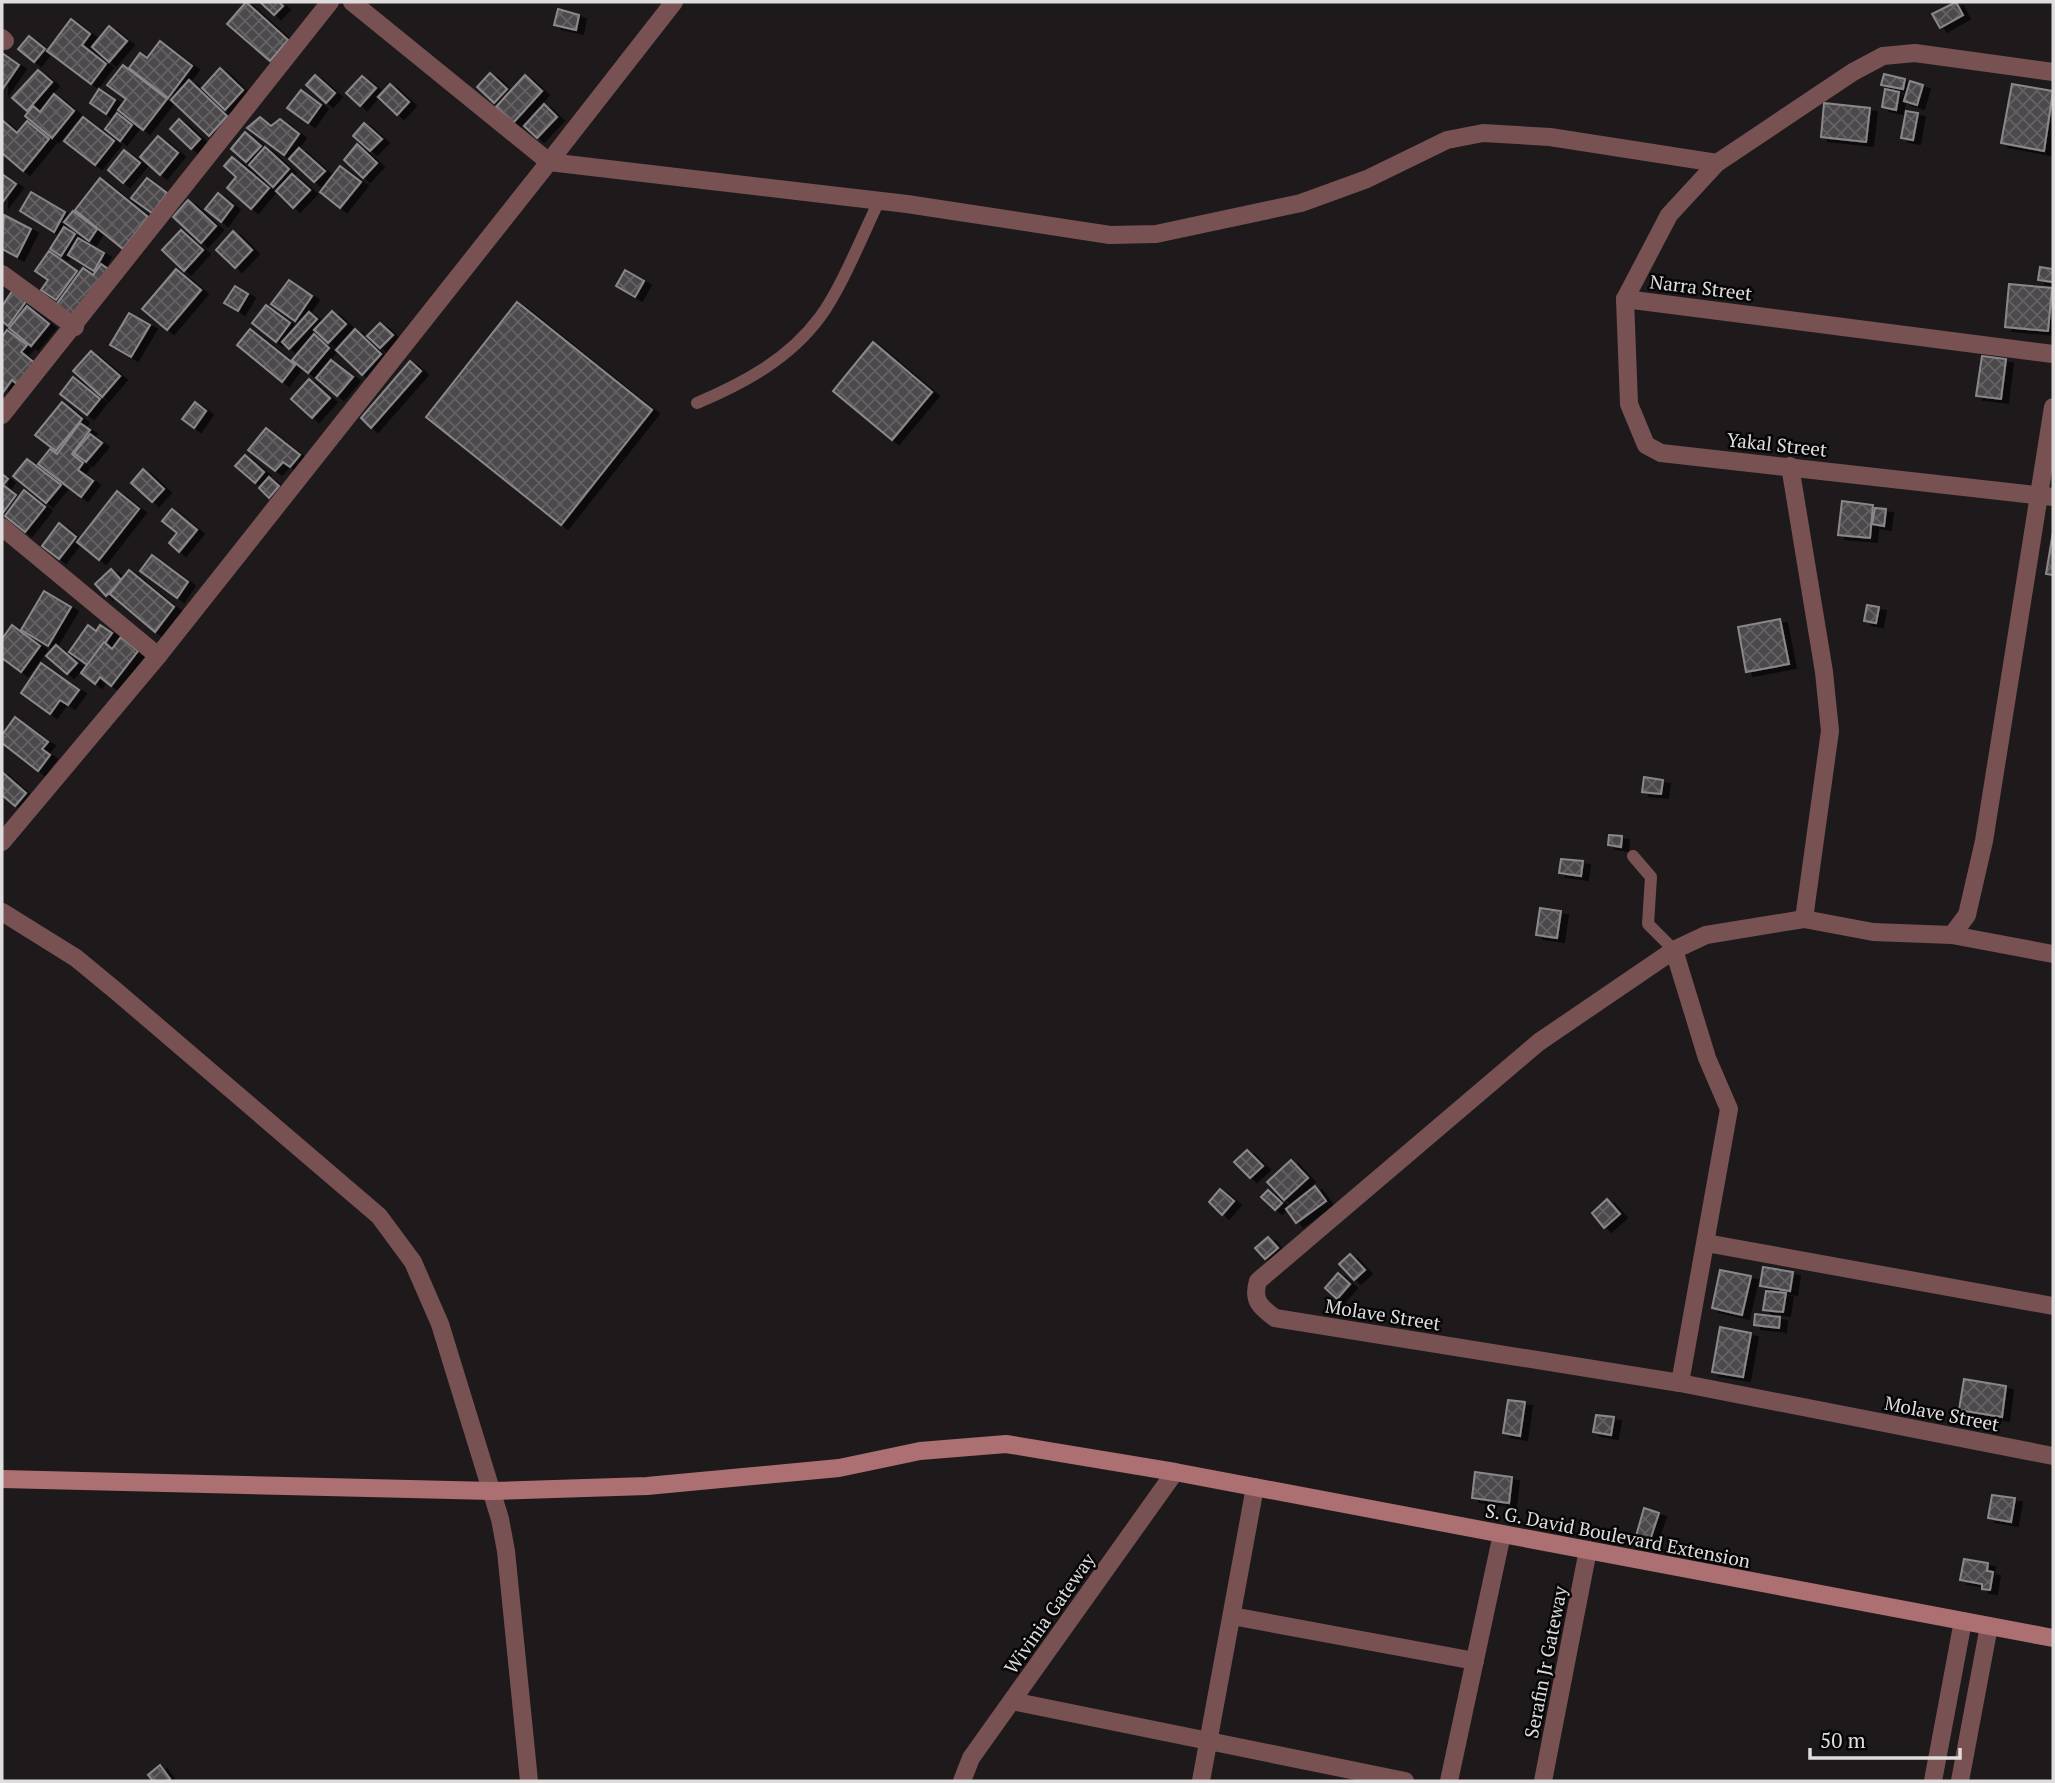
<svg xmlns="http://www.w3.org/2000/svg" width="2055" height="1783" font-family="'PT Serif',serif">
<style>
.building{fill:url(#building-cross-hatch);stroke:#8b888c;stroke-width:2;filter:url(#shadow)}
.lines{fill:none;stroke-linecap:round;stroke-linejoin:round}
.lane{stroke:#785253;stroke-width:12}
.street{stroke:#785253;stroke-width:18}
.secondary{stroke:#ad7072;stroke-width:18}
.labels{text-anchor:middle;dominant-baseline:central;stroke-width:5;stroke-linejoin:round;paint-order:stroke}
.street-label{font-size:19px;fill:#e0ddde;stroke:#070606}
</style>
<defs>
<pattern id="building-cross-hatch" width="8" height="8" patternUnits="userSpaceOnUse" patternTransform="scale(1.75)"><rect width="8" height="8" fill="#4b484b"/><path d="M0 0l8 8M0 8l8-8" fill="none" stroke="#656264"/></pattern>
<filter id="shadow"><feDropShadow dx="7" dy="4" stdDeviation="0" flood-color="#0009"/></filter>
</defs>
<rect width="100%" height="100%" fill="#1e1a1c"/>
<g class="building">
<path d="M246 2 288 40 270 61 227 24Z"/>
<path d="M260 2H279L283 6 274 15Z"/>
<path d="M1956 2 1963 15 1940 28 1932 14Z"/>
<path d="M558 9 579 15 576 30 554 25Z"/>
<path d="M71 19 90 34 82 45 106 64 91 84 47 51Z"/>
<path d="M109 26 127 41 109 62 92 47Z"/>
<path d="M29 36 45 49 34 62 18 49Z"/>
<path d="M160 41 192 66 168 98 129 68 140 53 147 58Z"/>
<path d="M2 53 19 65 2 90Z"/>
<path d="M123 65 167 99 143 130 118 110 126 99 107 85Z"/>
<path d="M220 68 243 90 225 110 202 88Z"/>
<path d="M38 70 52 82 27 111 12 98Z"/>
<path d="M490 73 507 89 494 103 477 87Z"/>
<path d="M1884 74 1905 79 1903 89 1881 85Z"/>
<path d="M315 75 335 93 326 103 306 85Z"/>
<path d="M525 75 542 91 513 123 496 107Z"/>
<path d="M362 76 376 88 360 106 346 93Z"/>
<path d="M189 80 227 116 209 136 171 100Z"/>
<path d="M1910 81 1923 85 1917 105 1904 101Z"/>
<path d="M390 84 409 102 397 115 378 97Z"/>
<path d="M2012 84 2053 91 2044 151 2001 143Z"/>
<path d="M99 89 115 100 106 114 90 103Z"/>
<path d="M1885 89 1899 92 1896 110 1882 107Z"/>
<path d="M301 90 321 105 308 123 287 108Z"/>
<path d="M54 94 74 111 52 138 25 116 33 106 40 112Z"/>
<path d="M1824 103 1870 108 1866 142 1821 137Z"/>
<path d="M544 104 557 117 537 138 524 126Z"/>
<path d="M1906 111 1918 113 1913 140 1901 138Z"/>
<path d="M117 113 132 125 120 141 105 129Z"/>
<path d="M83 117 114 141 95 165 64 141Z"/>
<path d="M260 117 271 126 280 119 299 134 284 155 247 128Z"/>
<path d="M179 119 200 139 191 149 170 129Z"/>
<path d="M2 120 17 133 27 121 49 139 23 171 2 153Z"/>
<path d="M364 123 382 139 370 151 353 136Z"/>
<path d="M245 132 261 146 246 162 231 149Z"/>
<path d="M158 136 178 153 160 175 140 157Z"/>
<path d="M357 144 377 163 363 178 344 160Z"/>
<path d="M265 147 289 169 273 187 249 165Z"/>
<path d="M299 148 325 171 314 182 289 159Z"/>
<path d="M124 150 140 163 123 183 108 170Z"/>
<path d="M232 157 269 188 251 209 227 188 236 177 224 166Z"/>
<path d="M340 166 361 182 340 208 320 192Z"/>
<path d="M2 174 16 184 2 203Z"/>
<path d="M292 174 310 190 293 208 276 191Z"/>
<path d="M100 178 148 217 123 249 75 210Z"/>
<path d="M147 178 167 193 152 213 131 198Z"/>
<path d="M31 192 65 212 54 232 20 211Z"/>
<path d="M218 193 233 206 221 222 205 209Z"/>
<path d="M188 200 216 226 201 243 173 217Z"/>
<path d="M73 211 97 229 89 241 64 222Z"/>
<path d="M4 215 31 229 17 257 2 249Z"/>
<path d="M64 227 75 234 61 256 50 249Z"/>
<path d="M181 230 203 250 184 271 162 250Z"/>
<path d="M233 231 252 250 235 268 216 250Z"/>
<path d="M78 238 104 253 94 271 68 255Z"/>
<path d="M49 251 77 271 56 300 41 290 48 280 35 271Z"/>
<path d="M101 264 108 269 72 317 56 305 83 268 93 275Z"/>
<path d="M2040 267 2053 269V282L2038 280Z"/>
<path d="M176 269 201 290 167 330 142 309Z"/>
<path d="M625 270 644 281 635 297 616 286Z"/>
<path d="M289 280 312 296 295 321 271 304Z"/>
<path d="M2009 284 2052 288 2048 331 2005 327Z"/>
<path d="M235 286 248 294 238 311 224 303Z"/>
<path d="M13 290 27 300 8 326 2 321V306Z"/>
<path d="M517 302 652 410 561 525 426 417Z"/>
<path d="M266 305 290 323 276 342 252 323Z"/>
<path d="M27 306 49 324 31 346 9 328Z"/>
<path d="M332 311 346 324 328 343 314 330Z"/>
<path d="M309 312 317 319 289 349 282 342Z"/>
<path d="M129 313 150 325 131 357 110 345Z"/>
<path d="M380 323 393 335 380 348 367 336Z"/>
<path d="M250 329 295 365 282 382 237 345Z"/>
<path d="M355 329 381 354 362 375 336 350Z"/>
<path d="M7 330 27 345 21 352 37 365 21 387 12 380 2 394V337Z"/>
<path d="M314 334 329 348 308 373 292 360Z"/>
<path d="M873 342 932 392 892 440 833 391Z"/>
<path d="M91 351 120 376 102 397 73 371Z"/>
<path d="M1982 356 2006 359 2001 399 1976 396Z"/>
<path d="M331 360 353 377 337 396 316 378Z"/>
<path d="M410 361 421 371 371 428 361 418Z"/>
<path d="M73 377 100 399 87 415 60 394Z"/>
<path d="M309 379 330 398 312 418 291 399Z"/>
<path d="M62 402 82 419 56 451 35 435Z"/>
<path d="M195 402 206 411 194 428 182 419Z"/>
<path d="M80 423 90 430 72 454 83 463 78 470 93 481 81 497 38 464 50 449 57 454Z"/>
<path d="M266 428 300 455 290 467 283 462 275 471 248 450Z"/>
<path d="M90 434 102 443 86 462 74 453Z"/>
<path d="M245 455 264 472 255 483 235 466Z"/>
<path d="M27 459 61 485 46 503 13 476Z"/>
<path d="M143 469 164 489 152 502 131 483Z"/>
<path d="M2 474 8 479 3 485 16 495 2 514Z"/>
<path d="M269 477 279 486 269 498 259 488Z"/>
<path d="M24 490 45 507 25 532 5 516Z"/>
<path d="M117 491 139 509 99 560 77 542Z"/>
<path d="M1842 501 1873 505 1870 538 1838 535Z"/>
<path d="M1875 508 1886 509 1884 526 1872 524Z"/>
<path d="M172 509 197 530 179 552 169 543 177 533 162 521Z"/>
<path d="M59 523 76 537 59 559 42 546Z"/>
<path d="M2053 532V575L2046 574Z"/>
<path d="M152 555 188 582 177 598 140 571Z"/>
<path d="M111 569 122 581 106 596 95 584Z"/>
<path d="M129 570 174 607 155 632 110 594Z"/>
<path d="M44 591 71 607 48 646 21 630Z"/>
<path d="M1867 605 1879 607 1876 623 1864 621Z"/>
<path d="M1780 619 1789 664 1746 672 1738 627Z"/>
<path d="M12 625 40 646 21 672 2 658V639Z"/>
<path d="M88 625 96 631 100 625 112 633 89 666 69 652Z"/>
<path d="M121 637 138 651 111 686 100 677 95 684 81 673 104 642 112 649Z"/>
<path d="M56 645 77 663 67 674 46 656Z"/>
<path d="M41 663 79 690 68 705 60 700 50 714 21 693Z"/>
<path d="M15 717 48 742 42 749 50 755 38 771 2 743V735Z"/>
<path d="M2 772 26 793 15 806 2 795Z"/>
<path d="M1644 777 1663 780 1661 794 1642 792Z"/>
<path d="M1609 835 1622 836 1621 847 1608 845Z"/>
<path d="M1561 859 1583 861 1581 876 1559 873Z"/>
<path d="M1540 908 1561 911 1557 938 1536 935Z"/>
<path d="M1247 1150 1263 1166 1250 1178 1234 1162Z"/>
<path d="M1291 1160 1308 1178 1284 1200 1267 1182Z"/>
<path d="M1315 1186 1326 1201 1296 1223 1286 1209Z"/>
<path d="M1220 1189 1234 1201 1222 1215 1209 1202Z"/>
<path d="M1268 1190 1282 1203 1275 1210 1261 1197Z"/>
<path d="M1607 1199 1620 1214 1604 1228 1592 1213Z"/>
<path d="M1268 1237 1278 1248 1265 1259 1255 1248Z"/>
<path d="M1350 1254 1365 1270 1354 1280 1339 1264Z"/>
<path d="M1763 1267 1793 1272 1790 1291 1760 1286Z"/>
<path d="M1720 1270 1751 1276 1742 1315 1712 1308Z"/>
<path d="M1338 1273 1350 1284 1337 1299 1325 1288Z"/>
<path d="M1766 1291 1786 1293 1783 1312 1763 1310Z"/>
<path d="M1755 1314 1780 1317 1779 1328 1754 1325Z"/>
<path d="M1720 1327 1751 1333 1743 1377 1712 1372Z"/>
<path d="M1964 1379 2006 1386 2002 1417 1959 1410Z"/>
<path d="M1508 1400 1525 1402 1520 1436 1503 1433Z"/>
<path d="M1596 1415 1614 1417 1611 1435 1593 1432Z"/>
<path d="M1475 1472 1512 1477 1509 1503 1472 1498Z"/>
<path d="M1992 1495 2015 1498 2011 1522 1988 1518Z"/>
<path d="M1644 1508 1659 1513 1650 1540 1636 1536Z"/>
<path d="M1964 1559 1988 1563 1987 1571 1993 1572 1990 1590 1982 1589V1584L1960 1580Z"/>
<path d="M160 1765 170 1779 167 1781H153L148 1775Z"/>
</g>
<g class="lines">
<g class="lane">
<path d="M697 403C744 383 789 359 820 317 841 289 863 234 879 201"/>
<path d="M1633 856 1651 877 1648 924 1674 950"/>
</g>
<g class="street">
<path d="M2 38 5 41"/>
<path d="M549 162 907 204 1110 235 1156 234 1301 203 1367 179 1447 140 1483 133 1550 137 1717 163"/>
<path d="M549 162 674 2"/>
<path d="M2 274 75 327"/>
<path d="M1625 299 1629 404 1646 445 1661 453 2053 497"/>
<path d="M1625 299 1669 215 1717 163 1853 72 1883 56 1915 53 2053 72"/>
<path d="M1625 299 2053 354"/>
<path d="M2 415 330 2"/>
<path d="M1790 466 1824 672 1830 731 1804 919"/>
<path d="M2 527 158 656"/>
<path d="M2 842 158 656 549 162 352 2"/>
<path d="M2 912 76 958 116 991 379 1216 413 1262 440 1324 500 1519 506 1551 529 1781"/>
<path d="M1952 935 1967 915 1984 841 2053 407"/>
<path d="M1674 950 1707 1058 1729 1109 1680 1383"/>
<path d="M2053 954 1952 935 1873 932 1804 919 1706 935 1674 950 1539 1042 1258 1281C1252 1300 1260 1307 1275 1318L1680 1383 2053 1456"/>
<path d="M1706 1243 2053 1306"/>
<path d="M1232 1616 1475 1661"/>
<path d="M1012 1701 1405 1781"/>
<path d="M962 1781 971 1758 1175 1472"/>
<path d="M1201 1781 1255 1487"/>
<path d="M1449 1781 1502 1534"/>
<path d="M1543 1781 1588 1550"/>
<path d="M1933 1781 1963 1621"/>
<path d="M1960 1781 1989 1626"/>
</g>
<path class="secondary" d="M2 1479 492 1491 647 1486 839 1468 920 1451 1006 1444 1175 1472 2053 1638"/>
</g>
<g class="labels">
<g class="street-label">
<text transform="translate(1701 287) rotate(7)">Narra Street</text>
<text transform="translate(1777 444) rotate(6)">Yakal Street</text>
<text transform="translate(1383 1314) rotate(9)">Molave Street</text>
<text transform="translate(1942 1413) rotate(11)">Molave Street</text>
<text transform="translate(1618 1535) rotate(11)">S. G. David Boulevard Extension</text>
<text transform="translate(1049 1613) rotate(-55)">Wivinia Gateway</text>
<text transform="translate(1545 1662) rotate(-79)">Serafin Jr Gateway</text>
</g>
</g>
<rect width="2055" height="1783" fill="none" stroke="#e0ddde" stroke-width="7"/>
<path d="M1810 1748v10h150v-10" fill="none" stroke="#e0ddde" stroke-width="3.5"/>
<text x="1820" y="1748" font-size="21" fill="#e0ddde" stroke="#070606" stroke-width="5" paint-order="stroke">50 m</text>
</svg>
